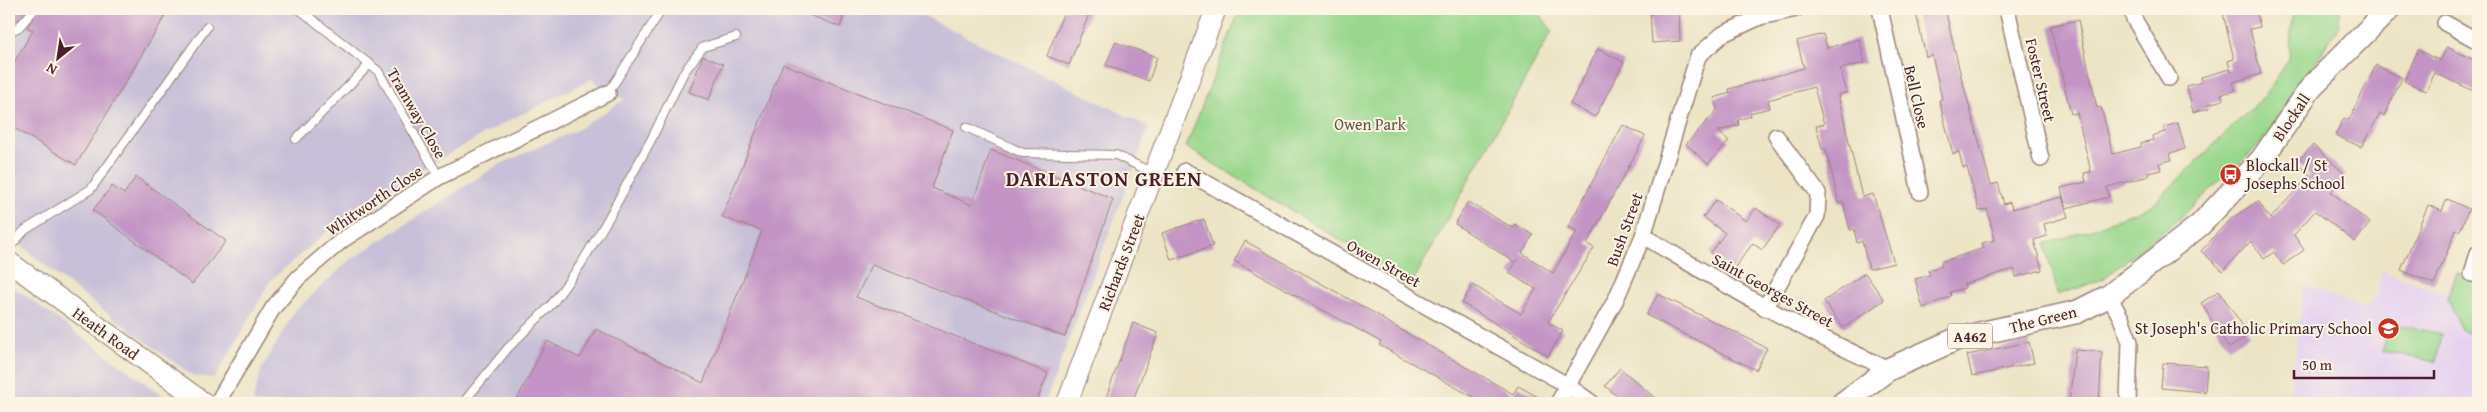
<svg xmlns="http://www.w3.org/2000/svg" width="2487" height="412" font-family="'Gentium Book Plus',serif">
<style>
.built{fill:#e6d2f0}
.industrial{fill:#c8bfd8}
.green{fill:#99d78d;stroke:#727b5c}
.building{fill:#c394c5}
.lines{fill:none;stroke-linecap:round;stroke-linejoin:round}
.lane-casing{stroke:#9b8278;stroke-width:10}
.street-casing{stroke:#9b8278;stroke-width:18}
.secondary-casing{stroke:#9b8278;stroke-width:22}
.primary-casing{stroke:#9b8278;stroke-width:25}
.lane{stroke:#fff;stroke-width:8}
.street{stroke:#fff;stroke-width:15}
.secondary{stroke:#fff;stroke-width:20}
.primary{stroke:#fff;stroke-width:22}
.labels{text-anchor:middle;dominant-baseline:central;stroke-width:4;stroke-linejoin:round;paint-order:stroke}
.shield{fill:#fcf5e5;stroke:#7f5f63;stroke-width:1}
.shield-label{font-size:15px;font-weight:bold;fill:#4a1f2b}
.street-label{font-size:16px;fill:#4a1f2b;stroke:#fcf5e5}
.park-label{font-size:16px;fill:#625648;stroke:#fcf5e5}
.poi-label{font-size:16px;fill:#4a1f2b;stroke:#fcf5e5;text-anchor:start}
.district-label{font-size:21px;font-weight:bold;letter-spacing:1px;fill:#4a1f2b;stroke:#fcf5e5}
</style>
<rect width="100%" height="100%" fill="#fcf5e5"/>
<filter id="ink" filterUnits="userSpaceOnUse"><feTurbulence type="fractalNoise" baseFrequency=".02" numOctaves="2"/><feDisplacementMap in="SourceGraphic" scale="10" xChannelSelector="R" yChannelSelector="G"/><feConvolveMatrix kernelMatrix="1 2 1 2 8 2 1 2 1" color-interpolation-filters="sRGB"/></filter>
<filter id="wash" filterUnits="userSpaceOnUse"><feTurbulence type="fractalNoise" baseFrequency=".0096" numOctaves="4" result="noise"/><feDisplacementMap in="SourceGraphic" scale="20" xChannelSelector="R" yChannelSelector="G"/><feGaussianBlur stdDeviation="1.12" result="paint"/><feColorMatrix in="noise" values="0 0 0 0 0 0 0 0 0 0 0 0 0 0 0 0 0 1.4 0 .05"/><feComposite in="paint" operator="in"/></filter>
<g filter="url(#wash)">
<rect width="100%" height="100%" fill="#ece4c5"/>
<path class="built" d="M2382 271 2445 294 2457 271 2478 280V403H2289L2304 284 2362 309 2377 297Z"/>
<g class="industrial">
<path d="M9 9H910L1149 127 1045 403H255L253 400 261 370 295 311 350 260 498 165 577 130 625 99 608 93 592 79 502 124 356 207 271 280 215 378 193 376 72 287 9 236Z"/>
<path d="M9 284 173 403H9Z"/>
</g>
<g class="green">
<path d="M1240 9H1536L1552 31 1412 283 1186 147Z"/>
<path d="M2293 9H2340L2339 26 2261 143 2182 216 2103 279 2058 295 2045 244 2086 231 2151 206 2266 94 2289 59Z"/>
<path d="M2457 273 2478 281V308L2468 333 2462 330 2447 298Z"/>
<path d="M2388 323 2441 334 2436 362 2382 351Z"/>
</g>
<g id="blocks">
<g class="building">
<path d="M9 9H28L17 21 9 16Z"/>
<path d="M40 9H152L165 16 76 165 9 125V71L33 30 27 27Z"/>
<path d="M795 9H846L840 27Z"/>
<path d="M1065 9H1091L1069 65 1047 56Z"/>
<path d="M1937 9H1945L1961 76 1991 185 1998 183 2004 204 2010 202 2012 209 2062 197 2068 217 2044 224 2047 236 2034 240 2042 270 2016 277 2014 269 1964 284 1965 288 1950 292 1951 296 1923 308 1915 279 1930 275 1928 270 1942 266 1941 262 1984 248 1982 243 1995 240 1987 209 1979 211 1967 167 1963 168 1959 152 1953 154 1939 100 1942 99 1932 55 1926 57 1916 13Z"/>
<path d="M2222 9H2256L2260 27 2250 29 2261 74 2233 82 2235 91 2221 94 2223 100 2208 104 2209 108 2193 112 2187 86 2202 82 2201 77 2230 69 2231 72 2228 61 2234 59Z"/>
<path d="M1679 11 1680 41 1652 43 1650 13Z"/>
<path d="M2078 20 2097 108 2101 107 2113 154 2141 147V143L2153 140 2152 136 2165 132 2164 127 2178 123 2185 149 2170 153 2172 160 2159 163 2161 170 2148 173 2149 176 2107 187 2109 197 2066 208 2061 188 2086 182 2084 173 2091 172 2077 113 2071 114 2050 26Z"/>
<path d="M1823 34 1827 48 1859 39 1865 63 1840 69 1847 92 1838 95 1862 197 1873 194 1894 263 1869 269 1862 241 1857 243 1854 229 1850 230 1843 202 1839 203 1826 149H1822L1816 126 1824 124 1814 87 1768 100 1770 108 1750 113 1751 116 1738 120 1739 125 1718 131 1729 141 1708 164 1686 144 1717 110 1714 98 1730 93 1729 89 1804 68 1797 41Z"/>
<path d="M1115 42 1157 57 1149 81 1106 65Z"/>
<path d="M2447 47 2478 62V93L2435 73 2426 91 2404 81 2418 50 2440 61Z"/>
<path d="M1598 49 1624 62 1595 117 1570 104Z"/>
<path d="M703 56 723 64 709 100 689 92Z"/>
<path d="M783 64 953 130 932 188 972 205 991 150 1113 199 1065 337 872 265 856 297 1048 373 1036 403H515L547 341 580 358 596 329 703 383 762 231 722 217Z"/>
<path d="M2376 65 2402 78 2384 116 2380 114 2361 147 2335 135 2344 118 2349 120Z"/>
<path d="M1623 125 1645 136 1587 244 1594 248 1548 322 1563 331 1548 356 1462 303 1473 285 1521 314 1536 289 1509 273 1519 258 1516 263 1455 224 1468 202 1513 228 1515 224 1533 235 1522 253 1553 273 1577 231 1568 227Z"/>
<path d="M2313 145 2346 175 2331 192 2370 223 2355 242 2315 211 2294 235 2304 250 2283 265 2274 252 2264 259 2251 241 2223 271 2201 251 2229 220 2258 201 2270 219 2310 175 2296 163Z"/>
<path d="M136 177 226 241 192 284 93 210 112 186 124 194Z"/>
<path d="M2447 199 2469 209 2459 232 2456 230 2434 284 2401 270 2428 205 2442 211Z"/>
<path d="M1716 200 1746 221 1756 208 1780 225 1762 250 1753 243 1733 270 1710 253 1725 233 1703 217Z"/>
<path d="M1204 219 1213 246 1171 260 1162 233Z"/>
<path d="M1245 241 1383 318 1382 319 1513 394 1518 386 1549 403H1484L1379 345 1381 342 1234 261Z"/>
<path d="M1865 273 1884 300 1843 328 1824 301Z"/>
<path d="M2219 291 2249 335 2229 348 2201 303Z"/>
<path d="M1658 294 1767 348 1756 370 1646 315Z"/>
<path d="M1133 323 1158 333 1132 403H1104Z"/>
<path d="M2029 342 2034 363 1972 376 1967 355Z"/>
<path d="M2075 350 2102 352 2099 403H2069Z"/>
<path d="M2163 363 2207 366 2205 392 2161 388Z"/>
<path d="M1620 368 1661 403H1625L1605 386Z"/>
</g>
</g>
</g>
<g filter="url(#ink)">
<use href="#blocks" fill-opacity="0" stroke="#9b8278" stroke-width="1"/>
<g class="lines">
<defs>
<g id="lane">
<path d="M299 9 378 71 439 177"/>
<path d="M9 31 18 28 35 9"/>
<path d="M608 93 662 9"/>
<path d="M966 127 1023 153 1116 155 1153 173"/>
<path d="M296 139 370 64"/>
<path d="M9 248 25 230 91 189 207 27"/>
<path d="M463 403 508 348 552 304 581 264 608 219 651 140 684 72 703 47 736 37"/>
</g>
<g id="street">
<path d="M1880 9 1920 192"/>
<path d="M2007 9 2041 159"/>
<path d="M2132 9 2134 19 2169 78"/>
<path d="M2445 23 2478 41"/>
<path d="M1185 171 1567 385 1592 403"/>
<path d="M1643 236C1723 283 1803 332 1889 369"/>
<path d="M2472 274 2478 253"/>
<path d="M2109 296 2121 318 2130 342 2128 403"/>
<path d="M1765 308 1817 216 1818 193 1776 136"/>
<path d="M217 403 273 308 298 278 341 241 439 177 608 93"/>
<path d="M1558 403 1616 299 1643 236 1698 56 1723 34 1760 17 1796 9"/>
</g>
<g id="secondary">
<path d="M9 262 204 403"/>
<path d="M1067 403 1216 9"/>
</g>
<path id="primary" d="M1843 403 1889 369 1959 338 2077 312 2109 296 2200 225 2262 159 2312 86 2389 9"/>
</defs>
<use href="#lane" class="lane-casing"/>
<use href="#street" class="street-casing"/>
<use href="#secondary" class="secondary-casing"/>
<use href="#primary" class="primary-casing"/>
<use href="#lane" class="lane"/>
<use href="#street" class="street"/>
<use href="#secondary" class="secondary"/>
<use href="#primary" class="primary"/>
</g>
</g>
<defs>
<symbol id="bus-disc" viewBox="-11 -11 22 22"><circle r="9.5" fill="#c8321e" stroke="#fcf5e5"/><path d="M-5-6H5V4H4V6H2V4H-2V6H-4V4H-5ZM-3.5-4V0h7V-4ZM-3.5 1.2v1.5H-2V1.2ZM2 1.2v1.5H3.5V1.2Z" fill="#fff"/></symbol>
<symbol id="school-disc" viewBox="-11 -11 22 22"><circle r="9.5" fill="#c8321e" stroke="#fcf5e5"/><path d="M0-5L7-2L0 1L-7-2ZM-4 1L0 2.5L4 1V4Q0 6-4 4Z" fill="#fff"/></symbol>
</defs>
<g fill-rule="evenodd">
<use href="#bus-disc" x="2218" y="162" width="25" height="25"/>
<use href="#school-disc" x="2376" y="316" width="25" height="25"/>
</g>
<g class="labels">
<rect class="shield" x="1947.5" y="323.5" width="45" height="25" rx="4"/>
<g class="shield-label">
<text x="1970" y="336">A462</text>
</g>
<g class="street-label">
<text transform="translate(2041 80) rotate(77)">Foster Street</text>
<text transform="translate(1917 97) rotate(77)">Bell Close</text>
<text transform="translate(417 113) rotate(60)">Tramway Close</text>
<text transform="translate(2291 117) rotate(-56)">Blockall</text>
<text transform="translate(374 200) rotate(-34)">Whitworth Close</text>
<text transform="translate(1624 229) rotate(-70)">Bush Street</text>
<text transform="translate(1121 262) rotate(-69)">Richards Street</text>
<text transform="translate(1384 263) rotate(29)">Owen Street</text>
<text transform="translate(1773 290) rotate(29)">Saint Georges Street</text>
<text transform="translate(2043 319) rotate(-14)">The Green</text>
<text transform="translate(106 333) rotate(36)">Heath Road</text>
</g>
<g class="park-label">
<text x="1370" y="124">Owen Park</text>
</g>
<g class="poi-label">
<text x="2246" y="165">Blockall / St<tspan x="2246" dy="18">Josephs School</tspan></text>
<text x="2372" y="328" text-anchor="end">St Joseph's Catholic Primary School</text>
</g>
<g class="district-label">
<text x="1104" y="178">DARLASTON GREEN</text>
</g>
</g>
<rect width="2487" height="412" fill="none" stroke="#fcf5e5" stroke-width="30"/>
<g transform="translate(58 58) rotate(210)" stroke="#fcf5e5" stroke-width="4" paint-order="stroke">
<path d="M0-4L9 19L0 12L-9 19Z" fill="#4a1f2b"/>
<text y="-8" font-size="14" font-weight="bold" text-anchor="middle" fill="#4a1f2b">N</text>
</g>
<path d="M2294 370v8h140v-8" fill="none" stroke="#4a1f2b" stroke-width="2.5"/>
<text x="2302" y="370" font-size="15" fill="#4a1f2b" stroke="#fcf5e5" stroke-width="4" paint-order="stroke">50 m</text>
</svg>
